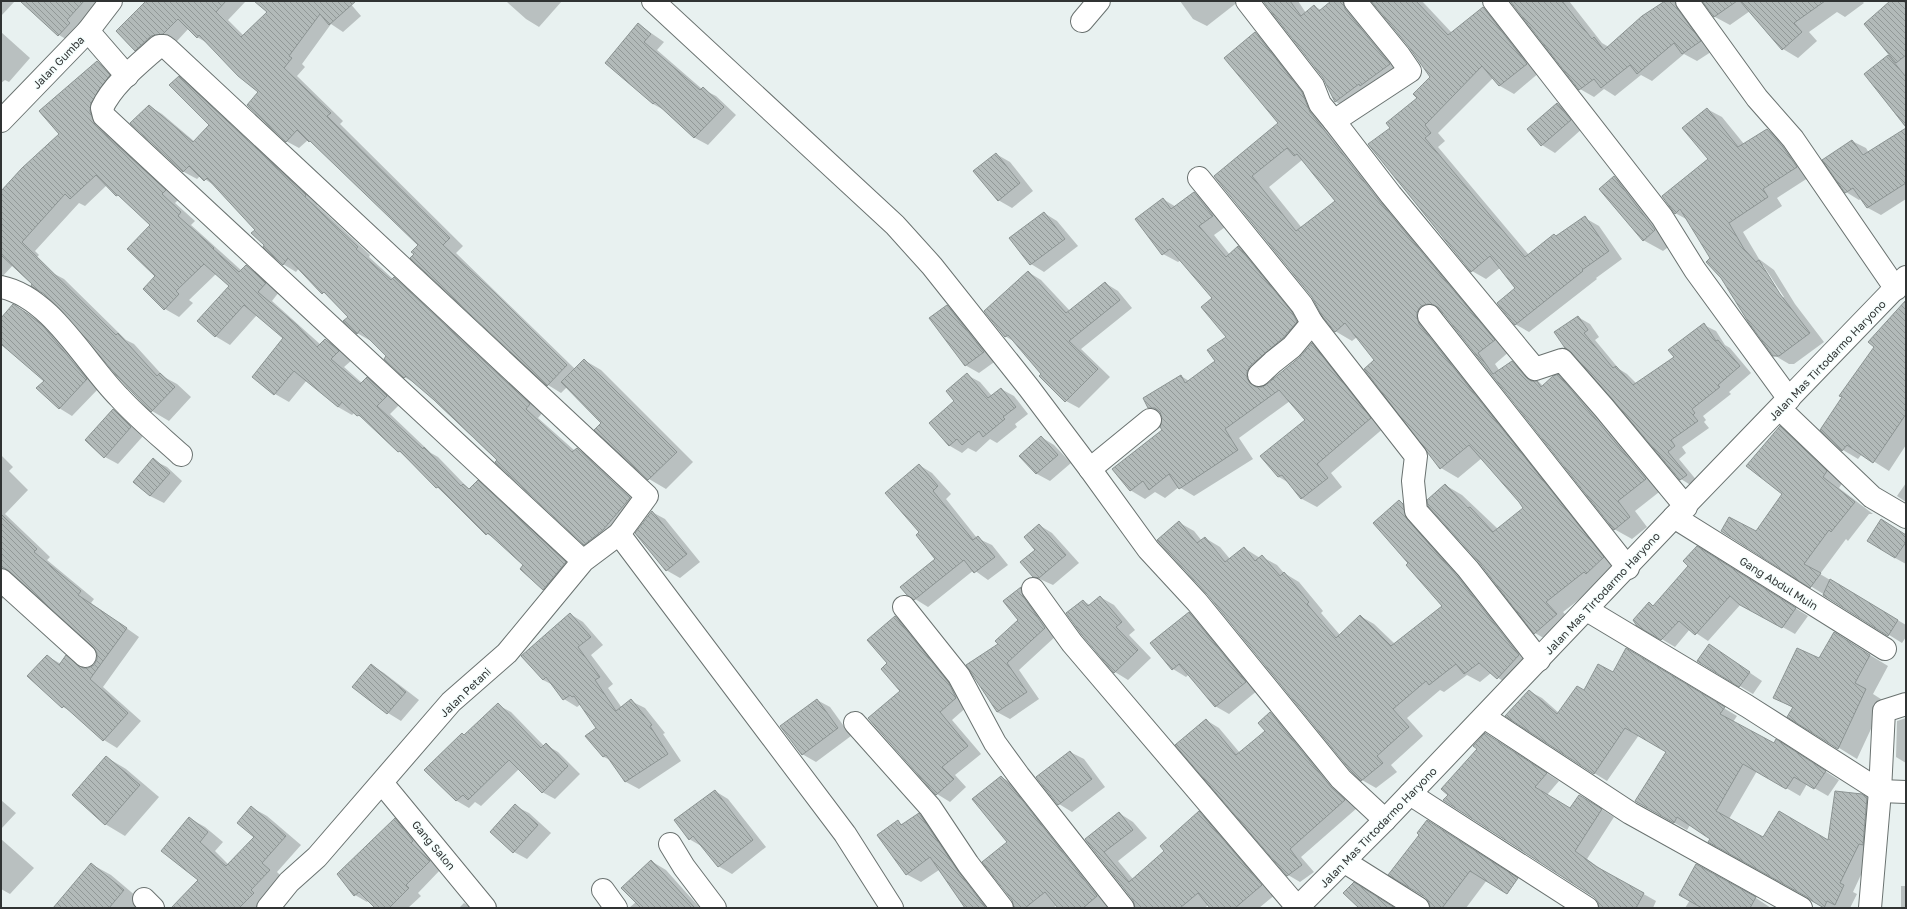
<svg xmlns="http://www.w3.org/2000/svg" width="1907" height="909" font-family="'Golos Text',sans-serif">
<style>
.shadow{fill:#0003;fill-rule:evenodd}
.building{fill:url(#building-back-hatch);stroke:#8c9493;fill-rule:evenodd}
.lines{fill:none;stroke-linecap:round;stroke-linejoin:round}
.minor-casing{stroke:#6a7270;stroke-width:24}
.minor{stroke:#fff;stroke-width:22}
.labels{text-anchor:middle;dominant-baseline:central;stroke-width:3;stroke-linejoin:round;paint-order:stroke}
.street-label{font-size:11px;fill:#303333;stroke:#f5fefd}
</style>
<defs>
<pattern id="building-back-hatch" width="6" height="6" patternUnits="userSpaceOnUse"><rect width="6" height="6" fill="#b2bab9"/><path d="M-1 5l2 2M0 0l6 6M5-1l2 2" fill="none" stroke="#919897"/></pattern>
</defs>
<rect width="100%" height="100%" fill="#e8f1f0"/>
<g class="shadow">
<path d="M1 1H15L1 16Z"/>
<path d="M21 1H105L74 44 59 35Z"/>
<path d="M148 1H246L228 20 244 36 268 12 255 1 349 2 361 16 343 32 331 24 302 64 305 67 297 76 343 121 340 124 463 246 456 253 575 369 584 360 601 370 693 462 666 489 649 479 602 423 567 387 561 393 548 385 411 258 419 245 316 145 308 140 299 148 286 141 259 92 209 44 197 37 189 28 177 41 165 44 149 57 136 50Z"/>
<path d="M508 1H562L539 27 526 19 507 2Z"/>
<path d="M1180 1H1239L1207 26 1193 19Z"/>
<path d="M1264 1H1298L1306 13 1314 6 1321 10 1332 1H1360L1403 72 1350 110 1336 102 1324 78Z"/>
<path d="M1372 1H1422L1452 33 1483 8 1498 16 1540 72 1514 94 1500 86 1493 78 1438 133 1445 141 1438 147 1529 255 1585 218 1599 226 1622 259 1596 278 1597 279 1529 332 1515 324 1516 288 1500 268 1486 279 1472 271 1391 128 1419 98 1431 77 1410 47Z"/>
<path d="M1511 1H1569L1602 43 1609 47 1667 1H1691L1714 50 1697 61 1684 54 1652 81 1641 75 1615 96 1604 89 1594 97 1580 89Z"/>
<path d="M1704 1H1862L1864 3 1845 17 1837 12 1809 32 1817 41 1798 58 1783 49 1750 11 1730 25 1715 17Z"/>
<path d="M1892 1H1906V128L1865 74 1890 54Z"/>
<path d="M638 24 664 42 657 50 702 89 716 96 736 115 708 145 695 138 666 111 653 104Z"/>
<path d="M1 32 30 58 9 82 5 80 1 83Z"/>
<path d="M1255 33 1272 43 1511 350 1495 364 1499 370 1512 362 1529 372 1543 386 1558 376 1575 386 1663 489 1635 511 1647 527 1632 539 1614 529 1444 313 1438 316 1620 568 1563 612 1574 624 1552 643 1535 633 1479 561 1445 485 1462 495 1498 529 1524 509 1520 501 1482 458 1458 478 1441 468 1365 370 1376 361 1357 337 1352 341 1335 331 1313 297 1215 177 1280 123ZM1302 160 1337 202 1302 228 1269 187Z"/>
<path d="M97 62 111 70 123 84 105 110 179 199 175 203 195 221 191 225 242 271 246 266 260 274 279 292 272 301 321 345 326 340 340 348 352 360 344 367 362 383 367 378 381 386 400 404 390 414 431 453 438 457 468 488 470 489 478 481 492 490 579 571 558 597 544 589 525 565 498 540 487 534 367 421 354 413 352 415 338 407 307 380 289 402 275 394 253 377 285 338 257 315 230 345 215 336 231 286 217 273 189 300 193 303 179 317 165 309 144 289 156 276 151 225 107 185 85 206 79 203 35 251 39 255 24 270 14 264 1 278V192L60 134Z"/>
<path d="M179 77 192 85 319 203 317 205 370 255 369 257 393 279 394 278 407 286 543 412 538 418 575 451 577 449 590 456 643 506 598 552 584 544 417 384 404 377 388 356 371 341 357 333 349 317 299 268 296 272 283 264 266 245 256 230 217 187 200 176 197 179 184 172 131 123 149 106 162 114 195 142 210 125Z"/>
<path d="M1557 104 1571 112 1583 128 1555 153 1542 145Z"/>
<path d="M1707 109 1722 117 1744 144 1767 130 1782 138 1811 176 1777 198 1782 206 1743 232 1759 259 1774 270 1795 304 1824 342 1794 364H1789L1774 355 1688 220 1675 213 1709 160ZM1761 265H1763L1784 297 1782 298Z"/>
<path d="M1906 129V199L1881 215 1868 208 1862 198 1859 200 1846 192 1852 141 1866 148 1869 153Z"/>
<path d="M996 154 1010 162 1033 191 1012 208 998 200Z"/>
<path d="M1614 177 1634 189 1675 242 1663 251 1643 240Z"/>
<path d="M1194 193 1209 201 1228 225 1214 235 1230 255 1239 248 1253 256 1306 322 1262 380V388L1301 357 1312 344 1327 353 1385 427 1331 473 1342 487 1317 507 1302 499 1289 483 1279 477 1306 420 1290 401 1239 438 1253 459 1194 496 1179 487 1165 498 1155 492 1145 499 1130 490 1163 431 1162 414 1149 407 1181 376 1189 381 1216 361 1227 337 1214 298 1181 260 1178 262 1163 254V199L1176 207Z"/>
<path d="M1044 213 1057 221 1078 246 1044 272 1031 264Z"/>
<path d="M47 270 64 279 126 340 134 344 164 377 177 384 191 397 169 421 152 411 116 374 61 308 44 293Z"/>
<path d="M1028 272 1041 280 1070 311 1105 283 1118 291 1132 308 1081 349 1110 377 1079 408 1066 401 1015 342 1005 336Z"/>
<path d="M1906 301V445L1889 471 1862 454 1858 459 1843 450 1821 430Z"/>
<path d="M947 306 960 314 997 360 979 373 965 365Z"/>
<path d="M27 313 42 323 70 350 100 387 72 416 59 408 45 380 1 343V319Z"/>
<path d="M1578 317 1590 324 1599 337 1595 340 1619 369 1627 374 1637 384 1675 357 1704 325 1716 331 1725 345 1730 348 1751 373 1729 392 1731 394 1703 416 1706 420 1704 422 1709 428 1682 447 1686 453 1679 459 1698 482 1692 486 1681 479 1572 351Z"/>
<path d="M967 375 980 382 992 396 1001 389 1014 396 1028 414 1015 424 1017 427 997 443 990 439 976 452 968 448 962 453 950 446 931 423 956 402Z"/>
<path d="M113 410 126 418 144 435 118 464 105 457Z"/>
<path d="M1780 427 1796 437 1843 482 1839 488 1873 514H1869L1848 541 1846 539 1820 574 1906 625V637L1902 643 1722 531 1756 533 1784 494Z"/>
<path d="M1041 437 1054 445 1071 463 1050 481 1037 474 1020 456Z"/>
<path d="M1 455 13 467 9 471 28 490 5 514 50 557 47 560 94 599 91 603 139 637 103 687 141 721 117 748 104 740 75 714 63 707 47 656 61 664 66 657 85 669H89L95 665 98 659V651L15 575H11L5 596 1 600Z"/>
<path d="M153 460 167 467 182 481 164 503 150 496 134 482Z"/>
<path d="M919 465 932 473 951 494 946 499 977 538 992 545 1008 565 988 580 974 570 928 607 915 599 937 559 921 532Z"/>
<path d="M1906 483V502L1897 496Z"/>
<path d="M1399 501 1414 510 1533 664 1512 687 1491 673 1480 682 1467 675 1444 692 1440 690 1407 718 1423 736 1391 765 1397 772 1376 788 1362 780 1180 523 1194 531 1202 541 1205 538 1220 547 1230 559 1244 548 1260 558 1262 557 1277 565 1284 573 1299 582 1323 611 1321 613 1340 635 1360 616 1374 624 1395 644 1443 607 1410 563Z"/>
<path d="M652 512 665 519 700 562 680 578 666 570Z"/>
<path d="M1039 525 1052 533 1079 563 1053 585 1033 576Z"/>
<path d="M1906 535V564L1895 558Z"/>
<path d="M1710 555 1808 616 1795 634 1741 604 1708 641 1690 629 1675 647 1638 625 1649 603 1653 606Z"/>
<path d="M1021 588 1033 595 1057 635 1019 670 1039 699 1010 719 997 712 999 644 1019 620Z"/>
<path d="M1100 597 1114 605 1135 630 1129 635 1151 658 1128 680 1115 672 1083 635V601L1090 605Z"/>
<path d="M1189 613 1203 621 1258 690 1229 714 1215 706 1189 674 1186 677 1173 669Z"/>
<path d="M570 614 583 622 603 645 591 655 613 684 608 688 622 708 631 701 645 708 665 733 663 734 681 761 639 789 626 782 612 761 604 757 597 728 581 704 577 707 564 699 553 685 543 680Z"/>
<path d="M895 617 908 625 969 705 952 720 981 754 955 775 966 787 950 802 937 794 869 718 902 691Z"/>
<path d="M1834 633 1888 666 1873 694 1884 701 1857 759 1789 717 1793 708 1775 698 1819 660Z"/>
<path d="M1709 645 1762 681 1753 694 1698 661Z"/>
<path d="M1639 657 1737 716 1733 722 1774 744 1789 748 1839 780 1828 796 1807 784 1800 796 1757 771 1729 819 1763 839 1829 842 1862 795 1880 806 1872 851 1853 892 1857 894 1850 908H1825L1690 825 1687 830 1636 801 1667 752 1639 735 1607 781 1594 773 1529 691 1542 698 1559 713 1584 691Z"/>
<path d="M371 665 384 673 419 700 401 721 388 713 354 686Z"/>
<path d="M817 700 830 707 851 736 816 762 802 754Z"/>
<path d="M498 705 511 712 544 746 546 745 558 752 580 774 555 799 542 792 519 769 481 806 475 802 469 808 457 801 426 770Z"/>
<path d="M1270 713 1283 720 1357 808 1301 857 1314 872 1300 882 1288 875 1206 720 1219 728 1240 753 1266 731Z"/>
<path d="M1906 718V763L1896 757 1897 721Z"/>
<path d="M1486 734 1559 781 1547 795 1571 810 1592 803 1614 817 1587 859 1608 874 1656 901 1653 908H1600L1599 902 1478 749Z"/>
<path d="M1070 752 1084 759 1105 787 1072 812 1059 804Z"/>
<path d="M106 757 126 769 159 797 125 836 105 824Z"/>
<path d="M1001 777 1017 786 1110 908H1060L1057 905 1053 908H1015Z"/>
<path d="M715 791 728 799 766 847 732 874 718 866 703 847 689 839Z"/>
<path d="M1 800 16 813 1 829Z"/>
<path d="M515 806 529 813 551 833 527 859 514 852Z"/>
<path d="M251 807 267 816 301 845 277 872 285 880 263 908H172L199 880 189 818 205 827 223 842 215 851 229 865 255 837Z"/>
<path d="M1119 813 1133 822 1147 838 1118 861 1133 879 1165 851 1199 813 1214 821 1276 894 1259 908H1211L1208 905 1205 908H1136L1134 900 1086 839Z"/>
<path d="M919 814 933 823 993 908H966L939 870 921 882 906 874 898 822 903 825Z"/>
<path d="M395 819 407 826 425 848 423 850 442 868 418 893 421 896 408 908H376L369 900 367 902 355 895Z"/>
<path d="M1428 821 1445 831 1509 872 1487 880 1466 908H1440L1420 835Z"/>
<path d="M1 839 34 868 10 894 1 889Z"/>
<path d="M651 861 666 870 700 908H629L636 902Z"/>
<path d="M91 864 111 875 143 902 138 908H54Z"/>
<path d="M1697 865 1756 898 1771 908H1685L1690 900Z"/>
<rect x="1901" y="886" width="5" height="22"/>
<path d="M464 903 472 908H459Z"/>
</g>
<g class="building">
<path d="M20 1H84L67 20 70 23 58 36Z"/>
<path d="M146 1H226L216 12 241 37 267 12 254 1H356L329 25 320 14 289 56 292 58 284 68 331 113 327 116 450 238 443 245 495 293 567 365 547 386 410 258 414 254 411 252 418 245 310 141 309 142 297 130 286 142 247 105 258 92 238 76 199 35 197 38 178 19 163 34 151 36 135 51 116 31Z"/>
<path d="M1263 1H1290L1301 16 1314 5 1319 11 1331 1H1343L1345 9 1390 64 1360 86 1359 84 1335 102 1323 78Z"/>
<path d="M1371 1H1416L1448 35 1483 7 1527 64 1499 86 1482 66 1425 125 1431 133 1425 138 1525 257 1554 234 1556 236 1585 216 1609 251 1582 270 1583 271 1515 325 1497 303 1515 288 1490 256 1471 272 1368 144 1390 128 1386 123 1417 98 1413 94 1430 77 1409 47Z"/>
<path d="M1510 1H1562L1592 39 1594 37 1604 50 1642 16 1665 1H1675L1677 8 1701 41 1682 54 1674 43 1637 74 1630 65 1601 88 1594 79 1579 90Z"/>
<path d="M1702 1H1737L1714 17Z"/>
<path d="M1740 1H1825L1794 23 1802 32 1782 50Z"/>
<path d="M1890 1H1906V55L1896 63 1864 24Z"/>
<path d="M638 23 651 34 644 42 700 90 703 87 724 107 694 138 655 102 653 104 605 63Z"/>
<path d="M1255 32 1302 92 1310 112 1381 203 1495 340 1478 353 1493 374 1512 361 1526 377 1531 381H1537L1541 387 1553 376 1558 374 1646 479 1618 501 1630 517 1614 530 1439 308 1434 305 1428 304 1421 306 1417 312V317L1419 324 1604 557 1586 574 1584 572 1546 602 1557 614 1534 634 1478 561 1428 506 1427 500 1445 484 1468 508 1470 507 1493 532 1523 508 1519 502 1469 445 1440 469 1364 369 1374 360 1345 323 1335 332 1322 316 1312 297 1214 176 1278 123 1224 58ZM1287 148 1294 156 1297 154 1335 201 1296 231 1252 176Z"/>
<path d="M1888 55 1906 77V127L1864 74Z"/>
<path d="M97 61 110 75 91 103 90 111 95 125 166 190 162 194 181 212 178 216 214 248 213 249 239 272 246 265 266 283 258 292 297 325 317 347 325 339 339 351 331 359 360 384 367 377 387 396 377 406 423 449 424 447 461 486 463 484 469 489 478 480 566 562 543 590 520 569 523 565 488 533 486 535 438 487 436 488 400 451 398 452 359 415 357 416 342 402 338 407 294 371 274 395 252 377 283 338 244 305 215 337 197 321 229 286 204 264 176 291 179 294 164 310 143 289 155 276 127 249 150 225 118 195 116 196 96 175 70 199 65 194 22 242 116 335 118 333 157 376 160 373 175 387 151 412 116 375 60 309 44 294 31 286 32 284 1 255V191L22 168 59 134 39 111Z"/>
<path d="M179 76 306 195 305 197 358 247 356 249 391 280 394 277 530 404 526 409 572 452 577 448 630 498 603 530 584 545 495 462 497 460 492 455 434 400 406 376 404 378 384 359 386 356 360 330 357 334 343 321 348 317 324 292 322 294 288 258 283 265 263 247 264 245 251 233 255 230 207 178 204 181 189 166 183 172 130 123 149 105 193 142 209 125 169 85Z"/>
<path d="M1557 103 1571 120 1541 146 1527 129Z"/>
<path d="M1707 108 1738 147 1767 129 1783 147 1797 167 1763 189 1768 197 1729 223 1744 249 1756 262 1759 260 1780 294 1810 333 1779 356H1773L1749 323 1721 278 1706 262 1710 258 1680 209 1675 214 1662 196 1708 159 1682 128Z"/>
<path d="M1906 128V183L1867 208 1853 188 1845 193 1822 160 1852 140 1863 155Z"/>
<path d="M996 153 1020 183 998 201 973 171Z"/>
<path d="M1614 176 1655 230 1643 241 1599 189Z"/>
<path d="M1194 192 1213 216 1199 226 1226 257 1238 246 1292 312 1297 322 1283 338 1250 366 1247 372V378L1250 383 1256 387H1262L1267 384 1300 357 1312 343 1371 418 1317 464 1328 478 1301 499 1282 475 1278 477 1260 456 1305 420 1279 390 1225 429 1238 450 1179 489 1169 474 1149 490 1143 481 1130 491 1112 469 1162 430 1160 427 1162 418 1160 412 1155 408H1148L1143 398 1181 375 1185 383 1215 361 1207 350 1226 337 1201 307 1212 298 1170 249 1162 255 1135 219 1163 198 1171 209Z"/>
<path d="M1044 212 1065 239 1030 265 1009 238Z"/>
<path d="M1028 271 1066 313 1105 282 1120 300 1069 341 1098 369 1065 402 1039 376 1041 374 1008 335 1005 337 984 311Z"/>
<path d="M1906 300V414L1873 463 1847 445 1842 451 1820 430 1842 397 1839 396 1874 347 1868 342Z"/>
<path d="M13 304 28 314 43 326 87 379 59 409 36 388 44 381 1 344V318Z"/>
<path d="M947 305 984 352 965 366 929 318Z"/>
<path d="M1578 316 1588 330 1584 333 1613 368 1616 366 1633 385 1674 357 1668 350 1704 323 1716 341 1718 340 1740 366 1718 385 1720 387 1692 409 1695 413 1693 415 1698 421 1671 440 1675 446 1668 452 1687 475 1680 480 1613 400 1571 352 1565 348 1554 332Z"/>
<path d="M584 359 677 452 648 480 594 430 601 423 561 382Z"/>
<path d="M967 373 988 398 1001 388 1016 407 1003 417 1005 419 983 437 979 431 962 445 957 439 949 446 929 423 954 401 946 391Z"/>
<path d="M113 409 131 427 104 458 85 440Z"/>
<path d="M1780 426 1827 471 1823 477 1855 502 1831 532 1829 530 1804 564 1821 573 1810 588 1721 531 1729 517 1756 531 1782 494 1746 466Z"/>
<path d="M1041 436 1058 455 1036 474 1019 456Z"/>
<path d="M153 458 170 473 150 496 133 482Z"/>
<path d="M919 464 938 486 933 491 973 540 978 536 995 557 974 573 964 560 914 600 907 595 900 587 935 559 916 535 919 532 885 493Z"/>
<path d="M1399 500 1403 504 1407 519 1458 577 1519 655 1497 679 1479 663 1464 674 1456 664 1429 685 1426 681 1393 709 1409 727 1377 756 1383 763 1361 781 1350 770 1207 594 1157 540 1179 521 1197 543 1205 537 1225 562 1244 547 1255 561 1262 555 1280 576 1284 572 1309 602 1307 604 1336 638 1360 615 1391 646 1442 606 1406 565 1408 563 1373 523Z"/>
<path d="M652 511 687 554 666 571 635 533Z"/>
<path d="M1 514 37 549 34 552 81 591 78 595 127 628 90 679 128 713 103 741 64 706 62 708 27 676 47 655 59 665 66 655 83 668H88L94 665 97 659V653L93 647 9 571 1 566Z"/>
<path d="M1881 519 1906 535V542L1895 558 1867 541Z"/>
<path d="M1039 524 1066 555 1039 578 1033 577 1020 562 1035 550 1024 537Z"/>
<path d="M1697 546 1796 608 1782 628 1740 605 1730 596 1695 635 1679 621 1661 640 1637 626 1633 620 1649 602 1653 606 1688 566 1683 561Z"/>
<path d="M1830 579 1898 620 1888 636 1823 595Z"/>
<path d="M1021 587 1023 596 1045 628 1007 663 1027 692 997 712 966 665 998 644 995 641 1018 620 1003 601Z"/>
<path d="M1100 596 1122 622 1116 627 1138 650 1114 673 1082 635 1066 613 1083 600 1088 606Z"/>
<path d="M1189 612 1246 682 1215 707 1179 664 1172 670 1150 643Z"/>
<path d="M570 613 591 637 578 647 600 677 595 680 616 711 631 699 652 725 650 726 668 754 625 782 606 755 603 757 585 736 596 728 574 696 572 697 570 695 563 700 546 677 543 680 521 656Z"/>
<path d="M895 616 949 683 956 698 940 712 968 746 942 767 954 779 936 795 868 718 900 691 881 669 887 663 867 640Z"/>
<path d="M1834 632 1870 655 1855 683 1866 689 1838 749 1787 717 1793 707 1773 698 1797 648 1819 658Z"/>
<path d="M1709 644 1750 672 1739 687 1697 661Z"/>
<path d="M1626 648 1725 707 1720 714 1774 743 1776 739 1826 771 1814 789 1794 777 1786 789 1743 764 1716 811 1763 837 1779 811 1828 840 1835 791 1862 794 1867 797 1863 845 1859 844 1840 883 1844 885 1835 905 1827 901 1824 908 1812 901 1807 897 1708 842 1710 839 1677 817 1674 823 1635 801 1666 752 1625 728 1594 774 1505 716 1529 690 1557 714 1577 686 1584 690 1598 664 1613 672Z"/>
<path d="M371 664 406 692 387 714 352 687Z"/>
<path d="M817 699 838 728 802 755 780 726Z"/>
<path d="M498 703 541 748 546 743 568 766 542 793 509 760 468 800 463 795 456 801 424 770 462 733 464 735Z"/>
<path d="M1270 712 1331 787 1345 800 1290 849 1302 865 1287 876 1175 745 1206 719 1236 755 1265 731 1258 723Z"/>
<path d="M1485 733 1547 773 1535 787 1570 808 1579 795 1602 809 1575 851 1597 867 1644 893 1636 908H1599L1598 902 1594 897 1443 800 1448 795 1441 789 1477 749 1473 746Z"/>
<path d="M1070 751 1092 779 1058 805 1036 777Z"/>
<path d="M106 756 140 785 105 825 72 795Z"/>
<path d="M1001 776 1016 792 1097 896 1083 908H1058L1045 892 1025 908H1014L1012 900 982 862 1007 842 972 799Z"/>
<path d="M715 790 753 840 718 867 693 836 689 840 674 820Z"/>
<path d="M515 804 538 825 513 853 490 832Z"/>
<path d="M251 806 286 836 262 863 270 870 251 890 254 893 239 908H171L198 880 161 851 189 817 208 832 200 842 226 866 254 837 237 823Z"/>
<path d="M1199 811 1262 885 1235 908H1210L1198 893 1180 908H1135L1133 900 1085 839 1119 812 1133 830 1104 852 1129 882 1164 851 1160 846Z"/>
<path d="M919 813 958 871 986 908H965L930 857 906 875 877 835 898 820 901 825Z"/>
<path d="M395 818 413 841 411 843 430 861 406 885 409 888 389 908H375L359 892 354 896 337 874Z"/>
<path d="M1427 820 1518 878 1507 894 1470 871 1442 908H1430L1429 902 1425 897 1388 875 1419 835 1417 833Z"/>
<path d="M651 860 695 908H641L621 888Z"/>
<path d="M91 863 124 890 109 908H53Z"/>
<path d="M1696 864 1756 897 1750 908H1702L1679 895Z"/>
<path d="M1354 882 1395 908H1359L1343 893Z"/>
</g>
<g class="lines">
<defs>
<g id="minor">
<path d="M653 1 895 225 932 266 1029 388 1090 469 1148 549 1197 602 1341 779 1385 820"/>
<path d="M1247 1 1313 86 1320 104 1334 121"/>
<path d="M1355 1 1399 55 1410 71 1334 121 1391 195 1535 369 1562 360 1604 408 1686 507"/>
<path d="M1494 1 1662 217 1695 270 1789 399"/>
<path d="M1687 1 1757 98 1793 139 1896 289"/>
<path d="M1082 21 1099 1"/>
<path d="M88 31 127 76"/>
<path d="M1 121 88 31 111 1"/>
<path d="M1199 178 1302 305 1312 323 1416 456 1413 481 1416 511 1468 569 1539 660"/>
<path d="M1 287C51 297 85 363 119 397 138 418 160 436 181 455"/>
<path d="M1429 316 1628 568"/>
<path d="M1259 375 1273 362 1292 347 1312 323"/>
<path d="M1780 409 1872 497 1906 517"/>
<path d="M1090 469 1150 420"/>
<path d="M1674 517 1885 649"/>
<path d="M619 534 845 834 892 908"/>
<path d="M1 580 85 656"/>
<path d="M1033 589 1072 643 1298 908"/>
<path d="M904 607 959 676 995 743 1019 776 1123 908"/>
<path d="M1587 610 1747 706 1880 791 1906 792"/>
<path d="M1484 717 1630 813 1801 908"/>
<path d="M855 723 930 807 968 864 1002 908"/>
<path d="M382 783 485 908"/>
<path d="M1410 794 1587 908"/>
<path d="M670 844 684 867 715 908"/>
<path d="M1345 862 1418 908"/>
<path d="M603 890 616 908"/>
<path d="M144 899 153 908"/>
<path d="M268 908 289 882 317 857 451 702 507 653 583 561 619 534 647 496 168 49 164 46H159C139 64 113 84 102 108L104 116 583 561"/>
<path d="M1297 908 1385 820 1674 517 1906 277"/>
<path d="M1870 908 1880 791 1884 711 1906 704"/>
</g>
</defs>
<use href="#minor" class="minor-casing"/>
<use href="#minor" class="minor"/>
</g>
<g class="labels">
<g class="street-label">
<text transform="translate(58 62) rotate(-46)">Jalan Gumba</text>
<text transform="translate(1827 360) rotate(-46)">Jalan Mas Tirtodarmo Haryono</text>
<text transform="translate(1779 583) rotate(32)">Gang Abdul Muin</text>
<text transform="translate(1602 593) rotate(-47)">Jalan Mas Tirtodarmo Haryono</text>
<text transform="translate(465 692) rotate(-44)">Jalan Petani</text>
<text transform="translate(1378 827) rotate(-46)">Jalan Mas Tirtodarmo Haryono</text>
<text transform="translate(434 845) rotate(50)">Gang Salon</text>
</g>
</g>
<rect width="1907" height="909" fill="none" stroke="#303333" stroke-width="4"/>
</svg>
